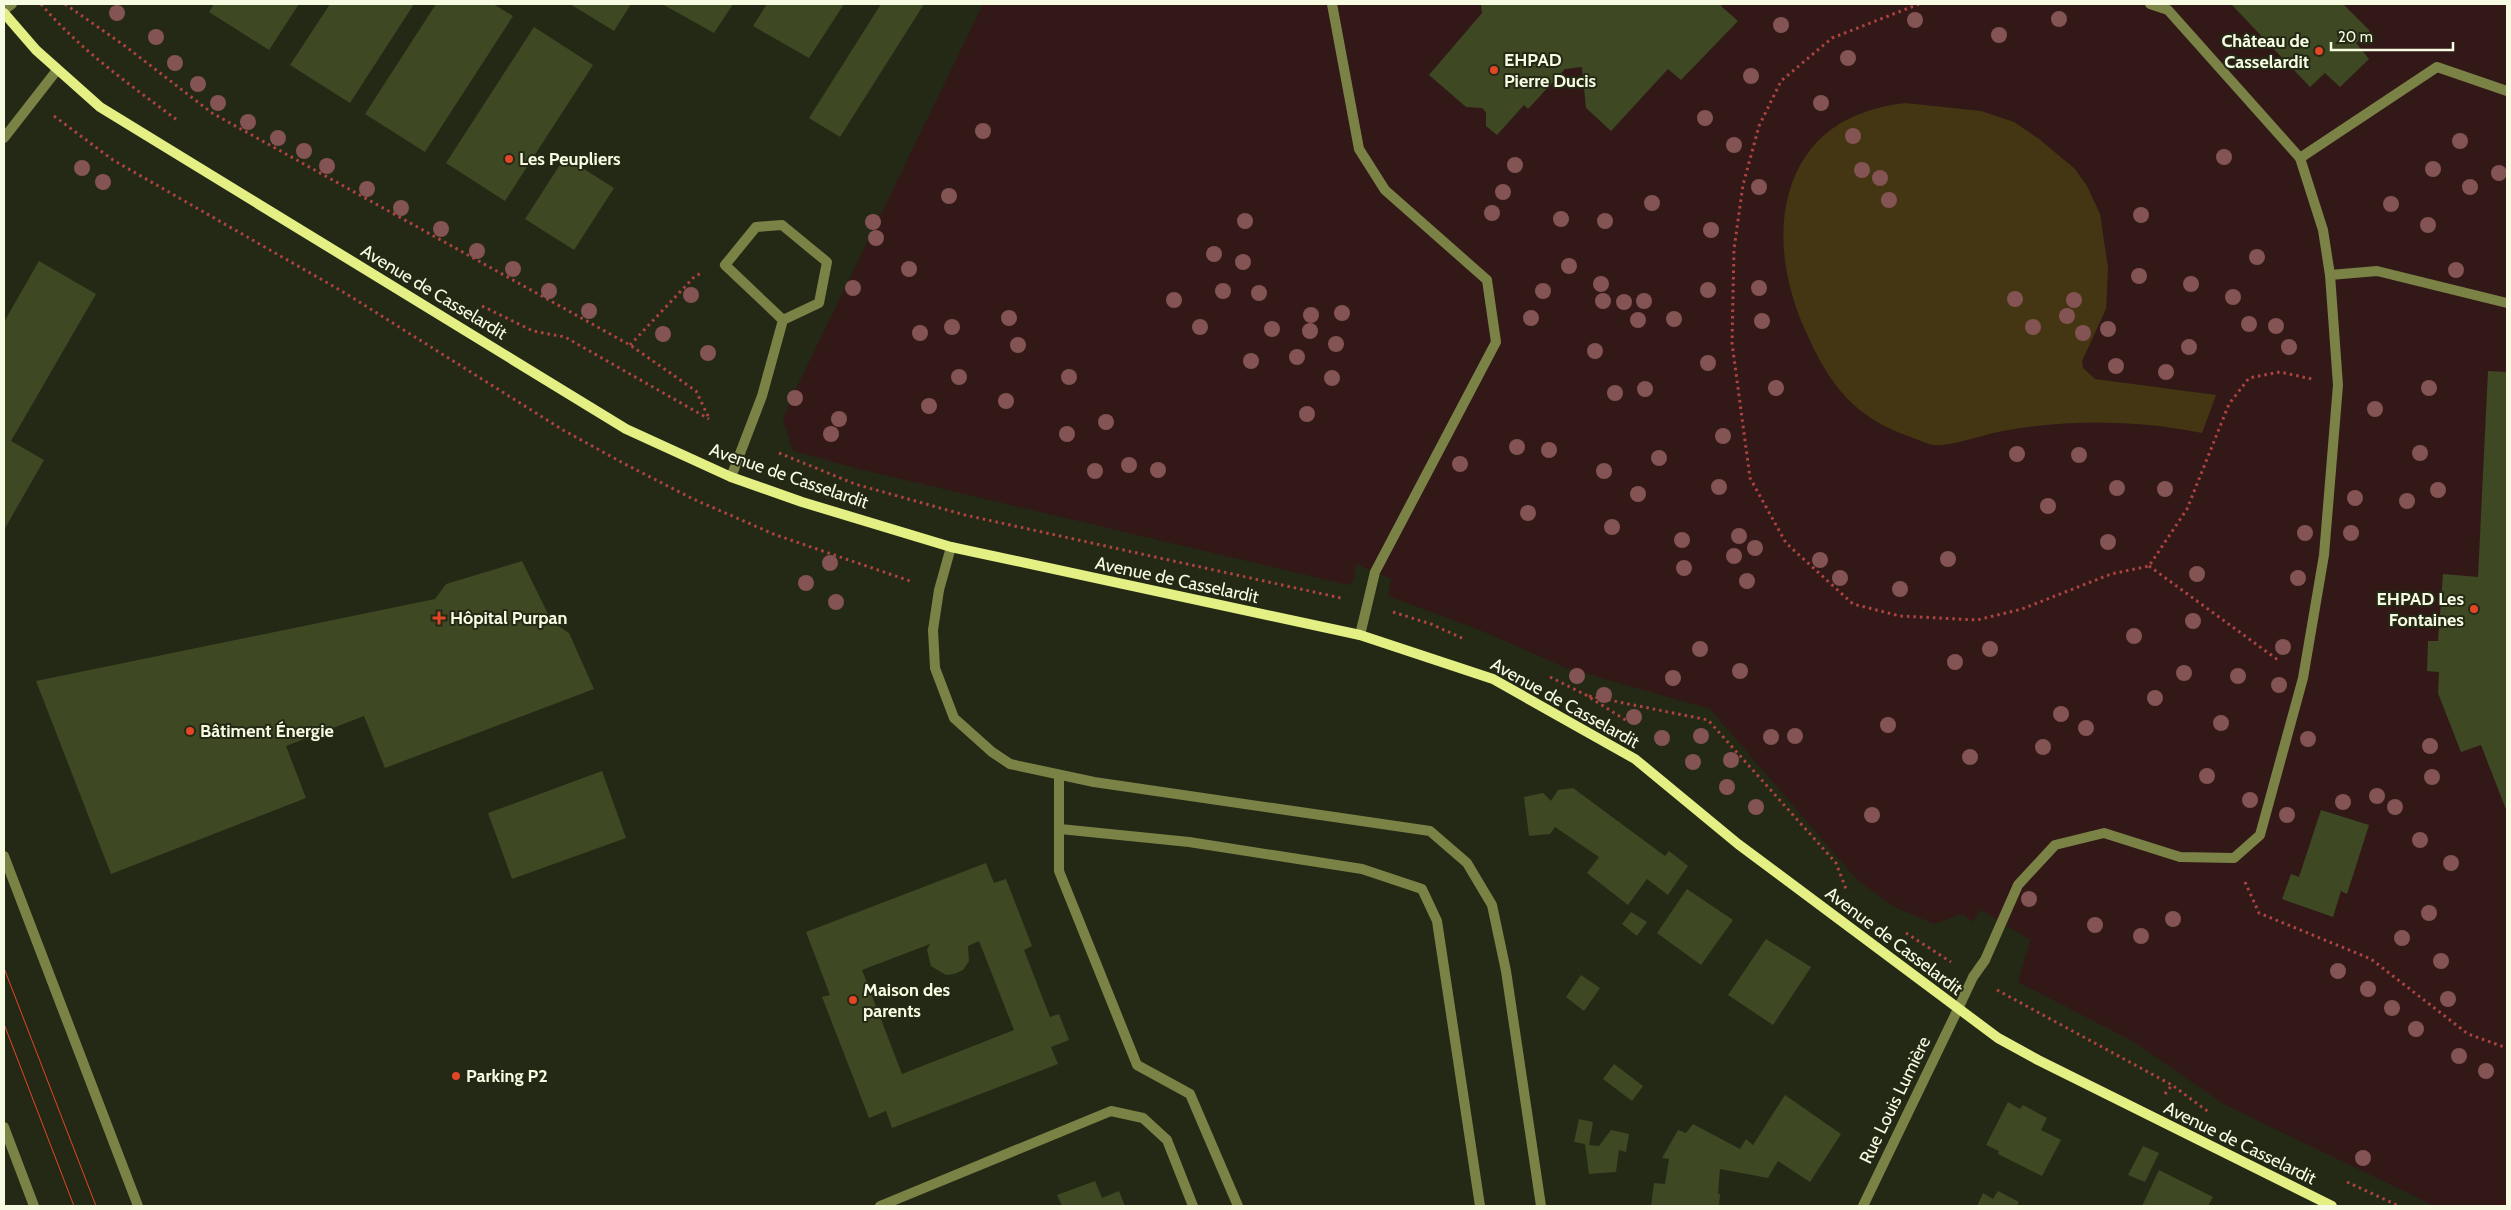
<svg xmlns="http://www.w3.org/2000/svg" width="2511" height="1210" font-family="Cabin,sans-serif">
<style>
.green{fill:#321918}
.water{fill:#443613}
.building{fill:#3e4823;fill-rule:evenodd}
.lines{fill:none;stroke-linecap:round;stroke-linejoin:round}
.path{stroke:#ae4341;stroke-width:3;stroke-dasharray:2.5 4;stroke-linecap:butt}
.lane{stroke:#7b8246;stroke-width:10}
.street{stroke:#7b8246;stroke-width:10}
.secondary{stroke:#e4ef84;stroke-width:10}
.tram{stroke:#e24625;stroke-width:1}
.tree{fill:#845353}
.poi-dot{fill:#e24625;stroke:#242915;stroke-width:2}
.labels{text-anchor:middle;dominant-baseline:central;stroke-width:4;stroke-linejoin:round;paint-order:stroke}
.poi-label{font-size:18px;font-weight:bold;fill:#f6fbe1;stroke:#242915;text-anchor:start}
.street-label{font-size:18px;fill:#f6fbe1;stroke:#242915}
</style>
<rect width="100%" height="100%" fill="#242915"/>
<path class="green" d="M983 4H2507V1206H2435L2225 1105 2134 1042 2018 982 2030 940 1981 910 1972 922 1963 914 1934 924 1895 907 1858 881 1710 709 1566 668 1477 629 1388 596 1391 579 1356 564 1353 582 1348 585 859 469 793 451 783 420 789 403Z"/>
<path class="water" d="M1905 103 1981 111 2014 122 2039 139 2075 169 2087 186 2100 214 2108 268 2106 309 2082 361 2083 368 2095 379 2216 395 2202 433C2136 420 2069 419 2003 431 1984 434 1954 446 1936 445 1929 445 1919 440 1911 437 1855 418 1830 386 1806 332 1787 291 1776 238 1789 193 1805 136 1848 110 1905 103Z"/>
<g class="building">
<path d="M214 4H299L269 50 209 12Z"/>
<path d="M330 4H414L350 103 290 65Z"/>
<path d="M436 4H493L513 16 425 152 365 114Z"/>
<path d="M570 4H631L614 31Z"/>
<path d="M662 4H733L714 33Z"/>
<path d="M767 4H844L809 58 753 26Z"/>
<path d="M881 4H924L840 137 809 118Z"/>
<path d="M1481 4H1722L1721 6 1738 21 1681 80 1668 69 1611 131 1586 108 1582 67 1565 69 1528 109 1524 105 1497 135 1486 126V112L1482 108 1466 107 1429 75 1482 13Z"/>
<path d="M2231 4H2343L2370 31 2356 43 2369 59 2340 87 2325 73 2310 87Z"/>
<path d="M534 27 593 65 505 201 446 163Z"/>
<path d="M565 157 614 188 574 250 525 219Z"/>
<path d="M39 261 96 294 11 441 44 460 4 530V322Z"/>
<path d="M2488 371 2507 372V812L2481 745 2461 752 2438 693 2439 672 2427 671 2428 641H2438L2443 574 2478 577Z"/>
<path d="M522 561 552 622 569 633 594 689 385 768 364 716 286 746 306 798 111 874 36 681 435 599 446 584Z"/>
<path d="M602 771 626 838 512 879 488 813Z"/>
<path d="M1573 788 1665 856 1669 851 1688 866 1668 895 1647 879 1628 905 1587 873 1599 857 1555 827 1550 834 1529 836 1524 797 1543 793 1551 801 1558 790Z"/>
<path d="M2321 810 2369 825 2347 894 2341 891 2333 917 2282 899 2291 874 2299 877Z"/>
<path d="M986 863 994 883 1006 879 1032 946 1024 950 1050 1017 1059 1014 1069 1040 1051 1047 1058 1064 892 1128 886 1111 869 1118 822 997 830 995 806 932ZM979 941 1014 1030 902 1074 862 970 930 944 927 950 931 966 946 975 954 974 963 970 969 961 968 946Z"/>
<path d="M1687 889 1733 920 1701 965 1657 933Z"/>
<path d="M1631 912 1647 922 1637 936 1622 924Z"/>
<path d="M1766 939 1811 967 1773 1025 1728 995Z"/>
<path d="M1581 975 1600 988 1584 1011 1566 997Z"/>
<path d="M1614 1064 1643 1086 1632 1101 1603 1079Z"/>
<path d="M1785 1095 1841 1134 1810 1182 1778 1161 1768 1178 1720 1169 1718 1194H1720L1719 1206H1651L1654 1183 1665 1184 1669 1159 1662 1158 1678 1130 1686 1133 1693 1124 1740 1149 1746 1139 1753 1145Z"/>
<path d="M2008 1102 2020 1109 2023 1105 2047 1118 2041 1130 2061 1140 2042 1176 1998 1154 1999 1151 1986 1145Z"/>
<path d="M1579 1119 1593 1122 1589 1145 1599 1146 1611 1130 1629 1134 1626 1152 1619 1150 1616 1172 1589 1174 1585 1144 1574 1142Z"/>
<path d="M2143 1146 2159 1153 2145 1182 2128 1175Z"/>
<path d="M2159 1170 2213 1197 2208 1206H2142Z"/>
<path d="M1095 1181 1102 1198 1119 1191 1125 1206H1062L1057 1195Z"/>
<path d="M1998 1191 2019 1202 2017 1206H1977L1983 1193 1993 1199Z"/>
</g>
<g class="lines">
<g class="path">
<path d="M41 4C79 49 129 84 177 120"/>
<path d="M65 4 125 46 212 113 630 345 696 391 709 418"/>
<path d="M1919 4 1832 38 1781 81 1759 126 1743 185 1734 249 1732 343 1750 478 1786 543 1853 604 1900 616 1977 620 2022 609 2111 574 2149 566 2187 509 2229 404 2249 378 2280 372 2312 379"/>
<path d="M54 116 113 160 345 293 563 430 623 463 693 499 776 535 913 582"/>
<path d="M482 306 533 331 565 337 709 419"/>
<path d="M630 345 695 276 702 273"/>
<path d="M779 453 855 484 965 515 1341 598"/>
<path d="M2149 566 2278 660"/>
<path d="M1393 612 1431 624 1464 639"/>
<path d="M1550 677 1586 695 1627 721"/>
<path d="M1589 696 1708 720 1836 863 1846 889"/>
<path d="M2245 882 2259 913 2371 959 2468 1034 2507 1048"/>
<path d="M1906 933 1951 962"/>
<path d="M1997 990 2172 1085 2210 1113"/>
<path d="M2165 1094 2172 1085"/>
<path d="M2347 1182 2399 1206"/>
</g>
<g class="lane">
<path d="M1332 4 1359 149 1385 190 1487 280 1496 342 1375 572 1360 635"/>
<path d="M2300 158 2437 67 2507 91"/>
<path d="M2330 275 2377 271 2507 303"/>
<path d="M1059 775V871L1137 1065 1190 1094 1238 1206"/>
<path d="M1060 829 1189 842 1362 869 1422 889 1437 921 1480 1206"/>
<path d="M4 856 138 1206"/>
<path d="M1958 1009 1973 977 1985 960 2018 885 2055 845 2104 833 2180 857 2234 858 2260 835 2303 678 2324 555 2338 385 2330 275 2323 230 2300 158 2168 10 2150 4"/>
<path d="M880 1206 1111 1111 1143 1118 1167 1140 1193 1206"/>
</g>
<g class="street">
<path d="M4 10 12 4"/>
<path d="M4 138 57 70"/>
<path d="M731 477 762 396 783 320 725 265 756 227 782 225 827 262 819 303 783 320"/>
<path d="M951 547 939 590 933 630 935 668 954 718 992 752 1010 764 1094 782 1430 831 1467 863 1492 905 1506 971 1541 1206"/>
<path d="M4 1127 34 1206"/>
<path d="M1863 1206 1958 1009"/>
</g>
<path class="secondary" d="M4 13 36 50 100 107 626 429 731 477 802 502 951 547 1360 635 1493 679 1635 759 1738 844 1998 1038 2038 1060 2332 1206"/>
<g class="tram">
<path d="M4 968 96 1206"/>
<path d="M4 1024 74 1206"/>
</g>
</g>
<g class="tree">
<circle cx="117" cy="13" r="8"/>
<circle cx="2059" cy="19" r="8"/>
<circle cx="1915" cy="20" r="8"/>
<circle cx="1781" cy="25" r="8"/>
<circle cx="1999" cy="35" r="8"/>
<circle cx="156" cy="37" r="8"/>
<circle cx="1848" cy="58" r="8"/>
<circle cx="175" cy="63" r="8"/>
<circle cx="1751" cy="76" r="8"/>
<circle cx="198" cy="84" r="8"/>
<circle cx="218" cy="103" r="8"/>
<circle cx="1821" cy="103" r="8"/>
<circle cx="1705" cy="118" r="8"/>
<circle cx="248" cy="122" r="8"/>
<circle cx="983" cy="131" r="8"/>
<circle cx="1853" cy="136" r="8"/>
<circle cx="278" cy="138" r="8"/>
<circle cx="2460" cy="141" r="8"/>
<circle cx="1734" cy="145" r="8"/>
<circle cx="304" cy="151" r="8"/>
<circle cx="2224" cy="157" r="8"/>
<circle cx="1515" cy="165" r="8"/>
<circle cx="327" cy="166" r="8"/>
<circle cx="82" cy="168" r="8"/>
<circle cx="2433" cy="169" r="8"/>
<circle cx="1862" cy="170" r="8"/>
<circle cx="2499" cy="173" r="8"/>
<circle cx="1880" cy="178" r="8"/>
<circle cx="103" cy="182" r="8"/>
<circle cx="1759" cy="187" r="8"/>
<circle cx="2470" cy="187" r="8"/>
<circle cx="367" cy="189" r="8"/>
<circle cx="1503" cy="192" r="8"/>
<circle cx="949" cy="196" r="8"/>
<circle cx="1889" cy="200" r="8"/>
<circle cx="1652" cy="203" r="8"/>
<circle cx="2391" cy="204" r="8"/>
<circle cx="401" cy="208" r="8"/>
<circle cx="1492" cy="213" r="8"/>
<circle cx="2141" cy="215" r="8"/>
<circle cx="1561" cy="219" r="8"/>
<circle cx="1245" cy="221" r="8"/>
<circle cx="1605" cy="221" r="8"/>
<circle cx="873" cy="222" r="8"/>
<circle cx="2428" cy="225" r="8"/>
<circle cx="441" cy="229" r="8"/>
<circle cx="1711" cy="230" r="8"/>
<circle cx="876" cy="238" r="8"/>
<circle cx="477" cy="251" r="8"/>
<circle cx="1214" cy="254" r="8"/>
<circle cx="2257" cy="257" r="8"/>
<circle cx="1243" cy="262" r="8"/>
<circle cx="1569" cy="266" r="8"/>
<circle cx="513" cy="269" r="8"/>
<circle cx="909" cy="269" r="8"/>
<circle cx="2456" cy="270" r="8"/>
<circle cx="2139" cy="276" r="8"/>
<circle cx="1601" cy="284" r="8"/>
<circle cx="2191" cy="284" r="8"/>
<circle cx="853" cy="288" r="8"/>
<circle cx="1759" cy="288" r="8"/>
<circle cx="1708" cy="290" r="8"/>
<circle cx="549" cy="291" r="8"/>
<circle cx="1223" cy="291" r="8"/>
<circle cx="1543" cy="291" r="8"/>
<circle cx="1259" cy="293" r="8"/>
<circle cx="691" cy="295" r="8"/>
<circle cx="2233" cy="297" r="8"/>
<circle cx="2015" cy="299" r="8"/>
<circle cx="1174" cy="300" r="8"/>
<circle cx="2074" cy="300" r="8"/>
<circle cx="1603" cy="301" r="8"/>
<circle cx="1644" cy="301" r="8"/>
<circle cx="1624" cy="302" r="8"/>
<circle cx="589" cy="311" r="8"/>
<circle cx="1342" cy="313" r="8"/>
<circle cx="1311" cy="315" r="8"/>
<circle cx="2067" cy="316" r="8"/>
<circle cx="1009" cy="318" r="8"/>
<circle cx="1531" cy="318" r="8"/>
<circle cx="1674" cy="319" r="8"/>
<circle cx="1638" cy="320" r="8"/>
<circle cx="1762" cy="321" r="8"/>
<circle cx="2249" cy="324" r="8"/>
<circle cx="2276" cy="326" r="8"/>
<circle cx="952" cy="327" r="8"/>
<circle cx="1200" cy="327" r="8"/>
<circle cx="2033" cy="327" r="8"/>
<circle cx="1272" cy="329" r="8"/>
<circle cx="2108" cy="329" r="8"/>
<circle cx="1310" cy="331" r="8"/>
<circle cx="920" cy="333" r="8"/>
<circle cx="2083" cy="333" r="8"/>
<circle cx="663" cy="334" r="8"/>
<circle cx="1336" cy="344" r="8"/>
<circle cx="1018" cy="345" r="8"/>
<circle cx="2189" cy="347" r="8"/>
<circle cx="2289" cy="347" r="8"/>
<circle cx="1595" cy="351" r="8"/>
<circle cx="708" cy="353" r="8"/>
<circle cx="1297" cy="357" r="8"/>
<circle cx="1251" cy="361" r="8"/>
<circle cx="1708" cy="363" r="8"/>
<circle cx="2116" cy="366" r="8"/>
<circle cx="2166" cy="372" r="8"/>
<circle cx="959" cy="377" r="8"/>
<circle cx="1069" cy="377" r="8"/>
<circle cx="1332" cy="378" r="8"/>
<circle cx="1776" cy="388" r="8"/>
<circle cx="2429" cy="388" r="8"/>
<circle cx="1645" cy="389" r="8"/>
<circle cx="1615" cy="393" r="8"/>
<circle cx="795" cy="398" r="8"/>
<circle cx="1006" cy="401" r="8"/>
<circle cx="929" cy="406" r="8"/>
<circle cx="2375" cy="409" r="8"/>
<circle cx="1307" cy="414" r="8"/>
<circle cx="839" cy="419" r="8"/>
<circle cx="1106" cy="422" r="8"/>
<circle cx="831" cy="434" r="8"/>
<circle cx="1067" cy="434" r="8"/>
<circle cx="1723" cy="436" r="8"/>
<circle cx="1517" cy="447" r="8"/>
<circle cx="1549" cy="450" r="8"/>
<circle cx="2420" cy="453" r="8"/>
<circle cx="2017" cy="454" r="8"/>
<circle cx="2079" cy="455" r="8"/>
<circle cx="1659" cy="458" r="8"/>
<circle cx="1460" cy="464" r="8"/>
<circle cx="1129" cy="465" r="8"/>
<circle cx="1158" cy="470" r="8"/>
<circle cx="1095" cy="471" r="8"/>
<circle cx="1604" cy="471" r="8"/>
<circle cx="1719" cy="487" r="8"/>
<circle cx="2117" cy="488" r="8"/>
<circle cx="2165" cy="489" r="8"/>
<circle cx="2438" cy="490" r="8"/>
<circle cx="1638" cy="494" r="8"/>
<circle cx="2355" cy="498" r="8"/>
<circle cx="2407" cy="501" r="8"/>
<circle cx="2048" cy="506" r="8"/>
<circle cx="1528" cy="513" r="8"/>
<circle cx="1612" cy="527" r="8"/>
<circle cx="2305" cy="533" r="8"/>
<circle cx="2351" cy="533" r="8"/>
<circle cx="1739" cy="536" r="8"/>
<circle cx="1682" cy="540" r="8"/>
<circle cx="2108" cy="542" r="8"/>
<circle cx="1755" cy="548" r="8"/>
<circle cx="1734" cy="556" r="8"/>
<circle cx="1948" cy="559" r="8"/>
<circle cx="1820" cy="560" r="8"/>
<circle cx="830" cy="563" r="8"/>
<circle cx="1684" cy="568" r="8"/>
<circle cx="2197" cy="574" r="8"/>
<circle cx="1840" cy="578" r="8"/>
<circle cx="2298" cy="578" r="8"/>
<circle cx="1747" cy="581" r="8"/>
<circle cx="806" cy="583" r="8"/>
<circle cx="1900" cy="589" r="8"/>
<circle cx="836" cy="602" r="8"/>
<circle cx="2193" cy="621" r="8"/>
<circle cx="2134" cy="636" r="8"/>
<circle cx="2283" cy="647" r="8"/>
<circle cx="1700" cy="649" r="8"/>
<circle cx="1990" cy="649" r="8"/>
<circle cx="1955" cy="662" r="8"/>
<circle cx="1740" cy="671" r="8"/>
<circle cx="2184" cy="673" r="8"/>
<circle cx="1577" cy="676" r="8"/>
<circle cx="2238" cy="676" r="8"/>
<circle cx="1673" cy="678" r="8"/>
<circle cx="2279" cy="685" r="8"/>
<circle cx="1604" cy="695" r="8"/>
<circle cx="2155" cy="698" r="8"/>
<circle cx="2061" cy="714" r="8"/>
<circle cx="1634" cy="717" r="8"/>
<circle cx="2221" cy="723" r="8"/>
<circle cx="1888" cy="725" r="8"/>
<circle cx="2086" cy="728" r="8"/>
<circle cx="1701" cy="736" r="8"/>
<circle cx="1795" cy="736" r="8"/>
<circle cx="1771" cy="737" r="8"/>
<circle cx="1662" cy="738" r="8"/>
<circle cx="2308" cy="739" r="8"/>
<circle cx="2430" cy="746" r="8"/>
<circle cx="2043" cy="747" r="8"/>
<circle cx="1970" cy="757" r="8"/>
<circle cx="1731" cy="760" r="8"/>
<circle cx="1693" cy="762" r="8"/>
<circle cx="2207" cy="776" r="8"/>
<circle cx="2432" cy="777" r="8"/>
<circle cx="1727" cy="787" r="8"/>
<circle cx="2377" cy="796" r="8"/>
<circle cx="2250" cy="800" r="8"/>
<circle cx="2343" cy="802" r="8"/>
<circle cx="1756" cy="807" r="8"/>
<circle cx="2395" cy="807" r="8"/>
<circle cx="1872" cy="815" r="8"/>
<circle cx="2287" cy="815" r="8"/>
<circle cx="2420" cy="840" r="8"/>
<circle cx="2451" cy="863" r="8"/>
<circle cx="2029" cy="899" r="8"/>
<circle cx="2429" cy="913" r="8"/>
<circle cx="2173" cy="919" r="8"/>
<circle cx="2095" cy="925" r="8"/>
<circle cx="2141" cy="936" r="8"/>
<circle cx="2402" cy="938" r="8"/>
<circle cx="2441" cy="961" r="8"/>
<circle cx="2338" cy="971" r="8"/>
<circle cx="2368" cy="989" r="8"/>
<circle cx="2448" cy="999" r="8"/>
<circle cx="2392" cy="1008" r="8"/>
<circle cx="2416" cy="1029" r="8"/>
<circle cx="2459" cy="1056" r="8"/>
<circle cx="2486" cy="1071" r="8"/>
<circle cx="2363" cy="1158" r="8"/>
</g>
<g class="poi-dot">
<circle cx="2319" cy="51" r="5"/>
<circle cx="1494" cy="70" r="5"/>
<circle cx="509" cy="159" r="5"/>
<circle cx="2474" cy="609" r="5"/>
<path d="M436.5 610.5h5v5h5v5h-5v5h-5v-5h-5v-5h5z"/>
<circle cx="190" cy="731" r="5"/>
<circle cx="853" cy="1000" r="5"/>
<circle cx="456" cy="1076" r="5"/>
</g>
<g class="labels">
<g class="poi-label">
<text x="2309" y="41" text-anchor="end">Château de<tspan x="2309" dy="21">Casselardit</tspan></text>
<text x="1504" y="60">EHPAD<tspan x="1504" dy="21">Pierre Ducis</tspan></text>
<text x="519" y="159">Les Peupliers</text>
<text x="2464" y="599" text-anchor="end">EHPAD Les<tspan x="2464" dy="21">Fontaines</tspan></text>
<text x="450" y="618">Hôpital Purpan</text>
<text x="200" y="731">Bâtiment Énergie</text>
<text x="863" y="990">Maison des<tspan x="863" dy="21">parents</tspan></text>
<text x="466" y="1076">Parking P2</text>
</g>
<g class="street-label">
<text transform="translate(434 292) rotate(31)">Avenue de Casselardit</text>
<text transform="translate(789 476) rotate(19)">Avenue de Casselardit</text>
<text transform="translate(1177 580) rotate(12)">Avenue de Casselardit</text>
<text transform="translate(1565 703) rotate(29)">Avenue de Casselardit</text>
<text transform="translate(1894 941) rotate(37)">Avenue de Casselardit</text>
<text transform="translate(1895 1100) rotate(-64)">Rue Louis Lumière</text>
<text transform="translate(2240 1143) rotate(26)">Avenue de Casselardit</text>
</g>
</g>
<rect width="2511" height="1210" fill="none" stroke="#f6fbe1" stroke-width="10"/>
<path d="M2331 42v8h122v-8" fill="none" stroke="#f6fbe1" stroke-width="2.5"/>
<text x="2338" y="42" font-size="15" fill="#f6fbe1" stroke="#242915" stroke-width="4" paint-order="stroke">20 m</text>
</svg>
